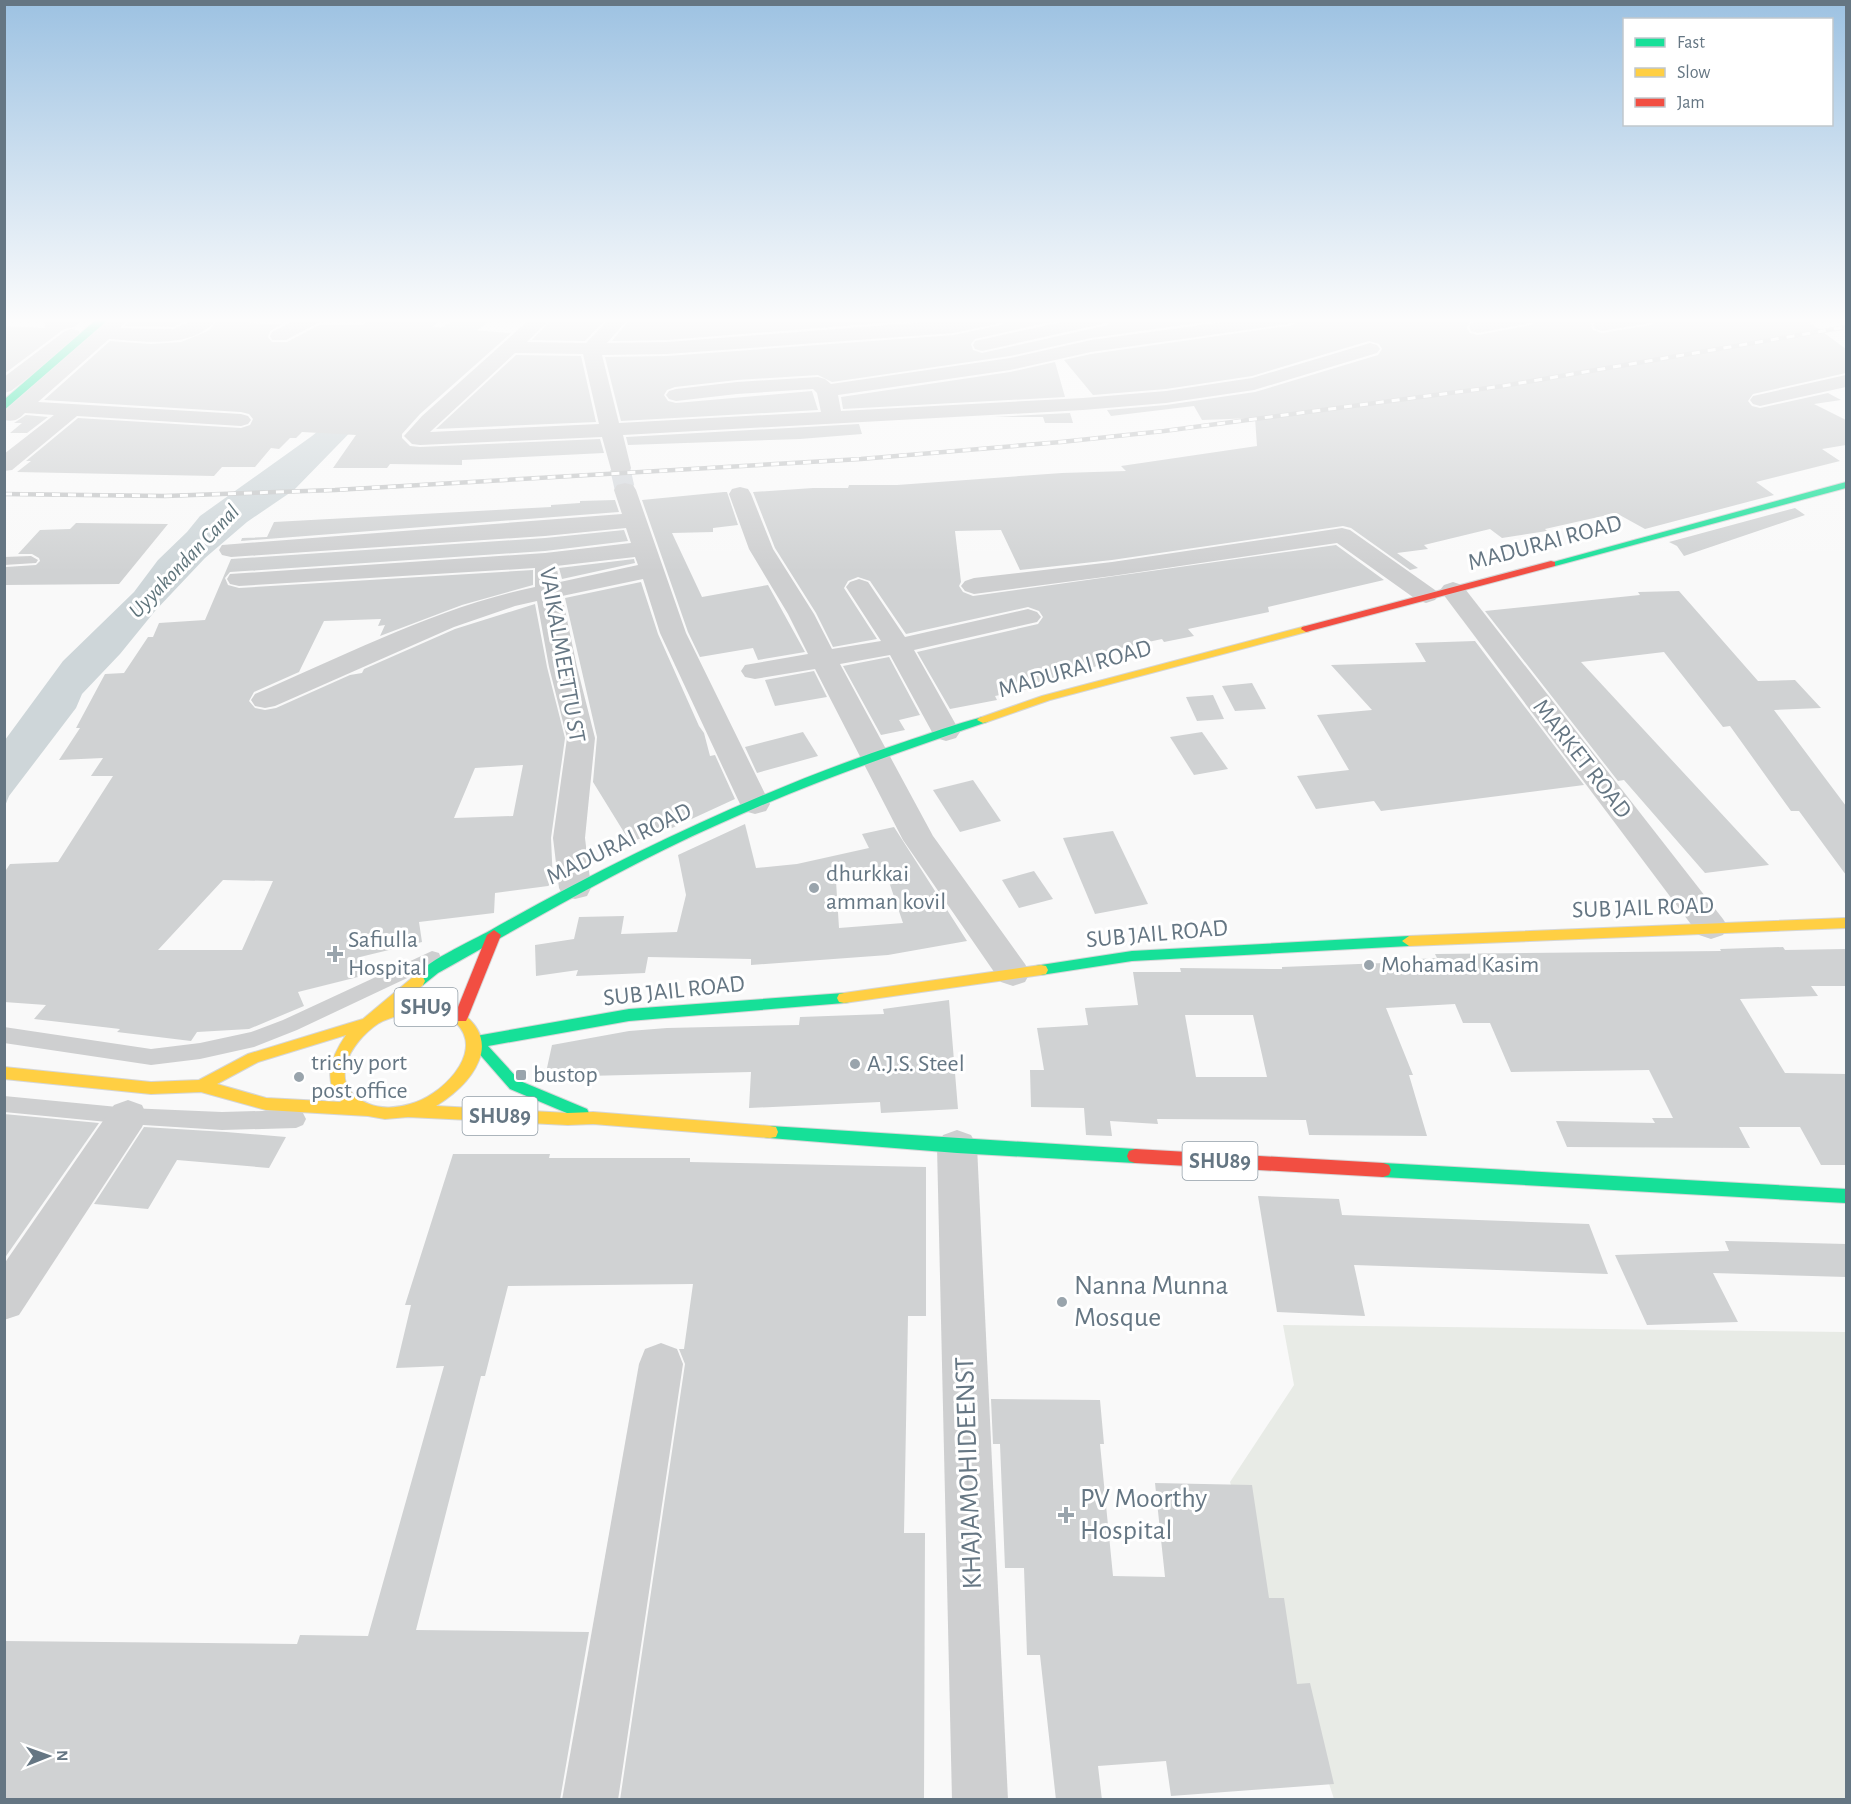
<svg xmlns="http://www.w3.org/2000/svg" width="1851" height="1804" font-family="'Alegreya Sans',sans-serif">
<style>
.green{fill:#e8ebe6}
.water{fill:#ced6d9}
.building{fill:#d0d2d3;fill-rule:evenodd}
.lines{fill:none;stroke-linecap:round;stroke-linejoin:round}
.street-tunnel{stroke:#d4d8dc;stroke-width:20;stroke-dasharray:20 10;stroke-linecap:butt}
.fast-casing{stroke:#d5d6d7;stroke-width:2}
.slow-casing{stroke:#d5d6d7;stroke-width:2}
.jam-casing{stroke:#d5d6d7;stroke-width:2}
.lane{fill:#cecfd0;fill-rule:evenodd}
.street{fill:#cecfd0;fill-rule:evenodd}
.fast{fill:#16e098;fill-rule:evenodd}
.slow{fill:#ffcf43;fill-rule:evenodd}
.jam{fill:#f24e42;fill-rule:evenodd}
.rail-casing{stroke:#c3c5c6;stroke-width:4.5}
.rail{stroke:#fff;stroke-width:3;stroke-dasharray:8;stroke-linecap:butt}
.fast-bridge-casing{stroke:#d5d6d7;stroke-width:10;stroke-linecap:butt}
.fast-bridge{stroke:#16e098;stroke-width:8}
.poi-dot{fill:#99a4ac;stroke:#fff;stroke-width:2}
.labels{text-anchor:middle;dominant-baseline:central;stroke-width:6;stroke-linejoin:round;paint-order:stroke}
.far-water-label{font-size:22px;font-style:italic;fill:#60757c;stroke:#fff}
.shield{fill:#fff;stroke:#939fa8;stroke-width:1.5}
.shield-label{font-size:22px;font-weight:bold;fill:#657683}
.street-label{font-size:24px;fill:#657683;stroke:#fff}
.poi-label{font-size:24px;fill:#657683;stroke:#fff;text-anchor:start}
.near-poi-label{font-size:28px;fill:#657683;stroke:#fff;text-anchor:start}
.near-street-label{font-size:28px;fill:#657683;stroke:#fff}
</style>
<rect width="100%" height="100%" fill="#f9f9f9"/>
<path class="green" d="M1283 1325 1846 1332V1799H1334L1230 1482 1294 1385Z"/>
<path class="water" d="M458 319H492L370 412 294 490 247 522 205 558 155 611 120 654 82 694 76 708 9 796 5 806V740L63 661 134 592 158 560 187 532 200 516 312 436 444 326Z"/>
<g class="building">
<path d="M45 319H84L74 327 64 329 4 374V326L45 328Z"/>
<path d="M131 319H190L173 327 125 326Z"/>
<path d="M219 319H252L249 323 282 324 270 331 268 337 272 342H287L319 325H363L370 319H440L433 327 511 333 420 414 402 434V438L410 446 420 447 600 439 604 453 462 460V465L390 464 387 468H333L356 435 302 432 296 438H290L279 449 271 448 255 467H222L214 476 17 472 31 461H26L78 418 241 428 250 425 253 419 249 414 241 412 44 400 110 341 151 344 181 342 208 331Z"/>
<path d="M552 319H606L585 341 532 340Z"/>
<path d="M630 319H932L667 340 612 341Z"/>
<path d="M1006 319H1063L975 339 971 344 973 350 982 353 1108 325 1113 319H1144L1146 321 1226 319 1091 338 1010 356 832 382 818 375 737 380 675 387 667 390 664 395 668 401 676 403 812 391 818 410 621 421 605 357 667 356 954 335 1001 325Z"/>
<path d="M1299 319H1478L1469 322 1467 328 1470 333 1478 335 1531 325 1536 319H1594L1591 324 1593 330 1602 333 1651 325 1656 319H1805L1846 349V373L1753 394 1748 401 1752 406 1760 408 1828 393 1841 400 1814 404 1846 420V445L1822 449 1840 461 1756 482 1774 495 1645 529 1616 513 1545 529 1547 531 1502 538 1490 529 1424 545 1428 549 1397 553 1418 568 1410 570 1351 528 1343 526 1112 560 1020 570 1001 530 955 531 961 582 959 586 963 592 973 596 1336 545 1384 580 1268 607 1269 612 1188 629 1194 636 1164 642 1162 639 1098 653 1109 662 1021 691 995 696 997 700 950 709 917 652 1038 624 1043 617 1039 611 1028 607 906 634 870 581 858 577 848 581 844 588 877 639 833 647 816 613 775 548 753 492 813 488H848L849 485H897L1062 473 1126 471 1121 466 1257 446 1255 418 1202 420 1194 406 1111 416 1107 410 1166 405 1255 392 1378 355 1382 349 1379 344 1369 341 1252 376 1166 389 1093 395 1064 360 1091 354 1294 325Z"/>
<path d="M516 355 581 356 596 422 436 429Z"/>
<path d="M1055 362 1065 397 843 409 841 397 1010 372Z"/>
<path d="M1070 413 1073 423H1045L1043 417H994Z"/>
<path d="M26 415 48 417 27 433H10L22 423H14Z"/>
<path d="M859 424 862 434 800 439 628 445 626 437Z"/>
<path d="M724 492H727L738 525 713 528V532L672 533 702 597 768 585 805 652 758 660 753 648 700 657 688 632 642 500Z"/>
<path d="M615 500 619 512 241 541 242 538 267 537 274 522 551 507V505L580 503V501Z"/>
<path d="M1795 508 1805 515 1684 556 1677 546 1669 542Z"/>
<path d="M76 523 168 524 119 584 4 585 6 567 36 565 40 561 39 558 32 554H18L40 530 70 529Z"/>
<path d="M624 530 628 541 545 551 230 572 225 578 228 585 239 588 533 570V585L462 605 380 636 385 625 378 626 381 619 324 621 299 672 254 692 249 701 255 708 265 710 276 708 350 675 362 673 364 669 455 629 535 604 547 667 565 738 551 838 553 883 548 886 495 893 494 913 419 922 422 942 360 957 362 976 298 992 304 1006 249 1029 197 1032 191 1041 117 1032 120 1029 34 1019 46 1005 4 1002V873L10 864 58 862 113 776H91L103 758 59 760 80 728H76L105 674 124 673 148 637H153L159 623 205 620 231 559 545 538ZM523 765 513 816 454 818 475 768ZM223 880 273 881 242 950H158Z"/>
<path d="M634 559 635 563 562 579 559 568Z"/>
<path d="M641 582 658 634 699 726 704 733 710 756 715 755 735 799 672 828 630 842 593 782 597 737 565 598Z"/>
<path d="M1679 591 1758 681 1795 680 1821 708 1774 710 1846 806V875L1799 811H1791L1730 726 1723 727 1664 652 1581 662 1769 865 1705 873 1624 780 1618 781 1485 611 1640 595 1638 592Z"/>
<path d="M1475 641 1584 785 1381 811 1374 801 1316 809 1297 776 1349 770 1317 715 1372 710 1331 665 1426 662 1415 643Z"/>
<path d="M889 657 920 715 899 720 905 730 881 735 843 666Z"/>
<path d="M814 671 827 697 775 706 765 680Z"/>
<path d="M1252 683 1266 709 1235 711 1222 686Z"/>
<path d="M1213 695 1224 719 1197 721 1186 697Z"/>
<path d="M803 732 818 756 757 773 745 747Z"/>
<path d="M1202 732 1228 769 1194 775 1170 737Z"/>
<path d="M973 780 1001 821 960 832 933 790Z"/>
<path d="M745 824 756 868 797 864 869 848 862 834 894 827 967 941 888 955 751 965V959L648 957 645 973 576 976 578 970 536 976 535 945 574 939 579 917 624 916 621 934 677 932 686 895 678 855ZM885 870 903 923 839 928 836 881Z"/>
<path d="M1113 831 1148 904 1095 914 1063 838Z"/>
<path d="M1034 871 1053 899 1019 908 1002 880Z"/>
<path d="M1783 947 1785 950 1846 949V986H1811L1818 996 1740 999 1785 1073 1846 1074V1165H1821L1800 1127H1739L1750 1148 1567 1147 1556 1121 1655 1123 1652 1118H1673L1649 1070 1511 1072 1490 1023H1463L1455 1004 1386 1008 1413 1075H1409L1427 1136 1309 1135 1306 1120 1157 1119 1158 1124 1110 1121 1112 1136 1086 1135 1084 1108 1031 1107 1030 1070H1044L1037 1028 1088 1025 1085 1008 1138 1005 1133 972H1181L1180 968 1282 969V967L1384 963 1383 961 1437 958 1435 954 1721 951 1720 949ZM1185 1015H1253L1267 1077H1196Z"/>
<path d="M949 1000 958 1109 881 1113 880 1102 749 1108 751 1072 545 1077 552 1045 629 1031 667 1028 799 1025 800 1017 884 1014 883 1009Z"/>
<path d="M4 1114 99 1123 4 1259Z"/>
<path d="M144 1127 226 1132 286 1137 269 1168 177 1160 148 1209 94 1204Z"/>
<path d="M453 1154H550L549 1158H690V1162L926 1167V1316H908L904 1533H925L924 1800H620L685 1364 679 1349H684L693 1284 508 1286 485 1376H481L416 1630 589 1632 560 1800H4V1641L297 1644 300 1635 368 1636 444 1366 396 1368 411 1305H405Z"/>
<path d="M1258 1196 1339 1199 1342 1215 1589 1224 1608 1274 1354 1265 1365 1316 1277 1312Z"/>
<path d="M1725 1241 1846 1244V1277L1713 1273 1738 1322 1647 1325 1615 1255 1729 1251Z"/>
<path d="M991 1399 1100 1400 1104 1444H1100L1113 1576 1165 1577 1155 1483 1252 1485 1269 1598H1284L1297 1684 1310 1683 1334 1784 1171 1796 1166 1761 1098 1766 1102 1800H1056L1040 1655H1027L1024 1568H1005L1000 1444H993Z"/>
</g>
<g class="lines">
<path class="street-tunnel" d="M620 468 625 490"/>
<defs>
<g id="fast">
<path d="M1846 482V488L1555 566H1547L1546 564Z"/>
<path d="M983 717 987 718 989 720 987 722C896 753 807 784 719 824 622 867 531 921 438 973L423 985H413L411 981C421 963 472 941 491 930 622 856 758 791 901 743 928 734 955 724 983 717Z"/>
<path d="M1409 936 1416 941 1409 946 1132 961 1041 975 1036 974 1034 970 1036 966 1041 965 1132 951Z"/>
<path d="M844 993 849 994 851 998 849 1002 844 1003 629 1021 488 1046 520 1081 587 1109 589 1113 587 1117 581 1119 510 1089 469 1042 471 1038 476 1036 629 1009Z"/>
<path d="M770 1126 1135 1149 1141 1151 1143 1156 1141 1161 1135 1163 957 1153 770 1138 764 1137 762 1132 764 1127Z"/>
<path d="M1383 1163 1846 1189V1203L1383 1177 1377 1175 1375 1170 1377 1165Z"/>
</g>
<g id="slow">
<path d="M1306 626 1311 629 1310 631 1050 700 987 722 983 723 977 720 979 718 1042 696Z"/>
<path d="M1846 918V928L1409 946 1402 941 1409 936Z"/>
<path d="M1041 965 1046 966 1048 970 1046 974 1041 975 844 1003 839 1002 837 998 839 994 844 993Z"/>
<path d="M418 976 423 977 425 981 423 985 400 1005C408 1003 419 1000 427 1001 453 1002 488 1024 481 1054 475 1077 455 1094 436 1106L568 1113 593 1112 770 1126 776 1127 778 1132 776 1137 770 1138 593 1124 568 1125 408 1117 385 1119 368 1116 266 1110 201 1092 151 1094 4 1079V1067L151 1082 199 1080 248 1054 363 1019 413 977ZM428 1011C437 1014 450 1017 457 1024 486 1054 438 1098 410 1104 397 1108 381 1109 369 1104 324 1086 350 1042 379 1023 394 1015 412 1013 428 1011ZM346 1035C331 1057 322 1080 341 1102L266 1098 217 1084 258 1062Z"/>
</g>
<g id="jam">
<path d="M1551 561 1555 562V566L1306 632 1301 629 1302 627Z"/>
<path d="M494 930 501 935 468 1017 466 1021H456L454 1017 487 935Z"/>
<path d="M1135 1149 1383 1163 1389 1165 1391 1170 1389 1175 1383 1177 1135 1163 1129 1161 1127 1156 1129 1151Z"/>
</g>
</defs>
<use href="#fast" class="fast-casing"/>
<use href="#slow" class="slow-casing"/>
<use href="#jam" class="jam-casing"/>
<g class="lane">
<path d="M31 556 38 560 36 563 4 565V557Z"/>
<path d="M432 951 439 953 441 958 439 963 297 1030 254 1047 200 1059 151 1065 4 1043V1027L151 1049 200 1043 251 1032 283 1020Z"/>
<path d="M4 1096 128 1108 222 1112 296 1110 303 1113 306 1119 303 1125 296 1128 222 1130 128 1124 4 1112Z"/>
</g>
<g class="street">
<path d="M109 319H129L120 328 173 329 196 319H217C194 350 141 341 109 339L38 402 241 414 248 416 251 420 248 424 241 426 77 416 12 470 4 471V454L54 415 25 413C18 420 14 422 4 420V410Z"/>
<path d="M297 319H321L318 323 286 340H272L270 336 272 332Z"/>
<path d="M530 319H550L527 342 586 343 609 319H628L607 343 667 342 965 319H1004L1001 323 954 333 667 354 602 355 619 423 821 412 817 393 813 389 737 394 676 401 669 399 666 395 669 391 676 389 737 382 818 377 825 379 831 384 1010 358 1091 340 1245 319H1297L1294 323 1288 324 1091 352 1010 370 838 395 841 411 1083 398 1166 391 1252 378 1370 343 1377 345 1380 349 1377 353 1254 390 1166 403 1083 410 623 435 631 468 628 473 620 475 612 473 602 437 420 445 412 444 404 436 422 416ZM515 353 583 354 599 424 430 432Z"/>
<path d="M1075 319H1111L1108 323 1102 324 982 351 975 349 973 345 975 341Z"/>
<path d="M1491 319H1534L1531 323 1525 324 1478 333 1471 331 1469 327 1471 323Z"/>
<path d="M1603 319H1654L1651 323 1645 324 1602 331 1595 329 1593 325 1595 321Z"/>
<path d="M72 329 79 331 81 335 79 339 11 391 4 393V377L65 331Z"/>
<path d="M1846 375V387L1760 406 1753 404 1750 400 1753 396Z"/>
<path d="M625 483 633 485 636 490 686 633 770 804 766 811 755 814 744 811 740 804 660 633 643 579 562 596 577 667 595 738 585 838 591 888 587 896 575 899 563 896 559 888 553 838 567 738 549 667 537 601 515 606 454 627 275 706 265 708 255 706 251 700 255 694C346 655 438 607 535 587V568L239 586 230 584 227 579 230 574 545 553 631 543 626 528 545 536 231 557 222 555 219 550 222 545 622 514 614 490 617 485ZM635 557 638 565 560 582 556 566Z"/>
<path d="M740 487 748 489 751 494 773 549 814 614 832 649 881 641 846 587 850 582 859 579 868 582 905 637 1028 609 1037 612 1041 617 1037 622 914 650 960 732 956 738 946 741 936 738 932 732 890 655 840 664 933 836 1025 964 1030 973 1025 982 1013 986 1001 982 903 840 815 669 755 679 745 677 741 671 745 665 808 654 788 614 749 549 729 494 732 489Z"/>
<path d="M1342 528 1350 530 1435 590 1439 595 1435 600 1426 603 1417 600 1337 543 1112 576 974 594 965 591 961 586 965 581 974 578 1112 562Z"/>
<path d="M1453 582 1462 585 1723 919 1728 927 1723 935 1711 939 1699 935 1440 590 1444 585Z"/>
<path d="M128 1100 142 1105 147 1116 142 1127 19 1315 4 1320V1264L114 1105Z"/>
<path d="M957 1130 971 1135 977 1146 1008 1800H952L937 1146 943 1135Z"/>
<path d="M661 1343 677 1349 683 1364 618 1800H562L639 1364 645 1349Z"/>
</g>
<use href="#fast" class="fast"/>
<use href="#slow" class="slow"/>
<use href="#jam" class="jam"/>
<defs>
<path id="rail" d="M4 494 165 496 335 490 861 459 1061 442 1164 431 1503 386 1846 327"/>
</defs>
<use href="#rail" class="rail-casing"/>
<use href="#rail" class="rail"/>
<defs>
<path id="fast-bridge" d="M4 405 103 319"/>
</defs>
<use href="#fast-bridge" class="fast-bridge-casing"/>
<use href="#fast-bridge" class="fast-bridge"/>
</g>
<linearGradient id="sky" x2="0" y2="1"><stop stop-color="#9dc2e2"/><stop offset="0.56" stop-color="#fcfcfc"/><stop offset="1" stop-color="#fcfcfc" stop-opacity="0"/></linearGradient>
<rect width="1851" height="572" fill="url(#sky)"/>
<g class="poi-dot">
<circle cx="814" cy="888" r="6"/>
<path d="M332 945h6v6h6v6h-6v6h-6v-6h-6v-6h6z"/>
<circle cx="1369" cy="965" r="6"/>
<circle cx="855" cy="1064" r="6"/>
<rect x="515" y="1069" width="12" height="12" rx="3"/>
<circle cx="299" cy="1077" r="6"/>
<circle cx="1062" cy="1302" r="6"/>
<path d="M1063 1506h6v6h6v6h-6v6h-6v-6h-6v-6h6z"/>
</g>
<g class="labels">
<g class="far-water-label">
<text transform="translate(184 561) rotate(-46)">Uyyakondan Canal</text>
</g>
<g class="shield">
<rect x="394.5" y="988" width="63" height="38" rx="4.5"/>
<rect x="462.5" y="1097" width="75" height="38" rx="4.5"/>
<rect x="1182.5" y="1142" width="75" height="38" rx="4.5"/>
</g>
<g class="shield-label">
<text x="426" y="1007">SHU9</text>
<text x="500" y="1116">SHU89</text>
<text x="1220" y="1161">SHU89</text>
</g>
<g class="street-label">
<text transform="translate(1545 543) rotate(-15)">MADURAI ROAD</text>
<text transform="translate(562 655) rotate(80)">VAIKALMEETTU ST</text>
<text transform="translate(1075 669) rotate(-16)">MADURAI ROAD</text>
<text transform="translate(1582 759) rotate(52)">MARKET ROAD</text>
<text transform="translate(619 844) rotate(-26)">MADURAI ROAD</text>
<text transform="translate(1643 908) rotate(-2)">SUB JAIL ROAD</text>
<text transform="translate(1157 934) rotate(-5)">SUB JAIL ROAD</text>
<text transform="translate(674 991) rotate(-6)">SUB JAIL ROAD</text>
</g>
<g class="poi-label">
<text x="826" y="874">dhurkkai<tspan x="826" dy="28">amman kovil</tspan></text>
<text x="348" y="940">Safiulla<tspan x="348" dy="28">Hospital</tspan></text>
<text x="1381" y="965">Mohamad Kasim</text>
<text x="311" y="1063">trichy port<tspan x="311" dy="28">post office</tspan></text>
<text x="867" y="1064">A.J.S. Steel</text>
<text x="533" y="1075">bustop</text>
</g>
<g class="near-poi-label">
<text x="1074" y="1286">Nanna Munna<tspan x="1074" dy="32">Mosque</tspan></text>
<text x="1080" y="1499">PV Moorthy<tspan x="1080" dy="32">Hospital</tspan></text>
</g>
<g class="near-street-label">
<text transform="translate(969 1473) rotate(-92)">KHAJAMOHIDEENST</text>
</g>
</g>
<rect width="1851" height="1804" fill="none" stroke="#657683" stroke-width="12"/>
<rect x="1623" y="18" width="210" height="108" fill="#ffffff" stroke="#c1c8cd" stroke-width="1.5"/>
<rect x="1635" y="38" width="30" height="9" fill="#16e098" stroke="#c1c8cd" stroke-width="1.5"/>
<text x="1677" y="48" font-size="18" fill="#657683">Fast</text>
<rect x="1635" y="68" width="30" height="9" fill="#ffcf43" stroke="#c1c8cd" stroke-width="1.5"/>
<text x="1677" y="78" font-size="18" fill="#657683">Slow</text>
<rect x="1635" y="98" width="30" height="9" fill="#f24e42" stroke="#c1c8cd" stroke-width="1.5"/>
<text x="1677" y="108" font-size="18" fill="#657683">Jam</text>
<g transform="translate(48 1756) rotate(89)" stroke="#ffffff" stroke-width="4.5" paint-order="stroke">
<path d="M0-4.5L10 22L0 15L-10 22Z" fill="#657683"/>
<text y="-9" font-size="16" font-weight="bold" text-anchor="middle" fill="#657683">N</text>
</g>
</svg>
